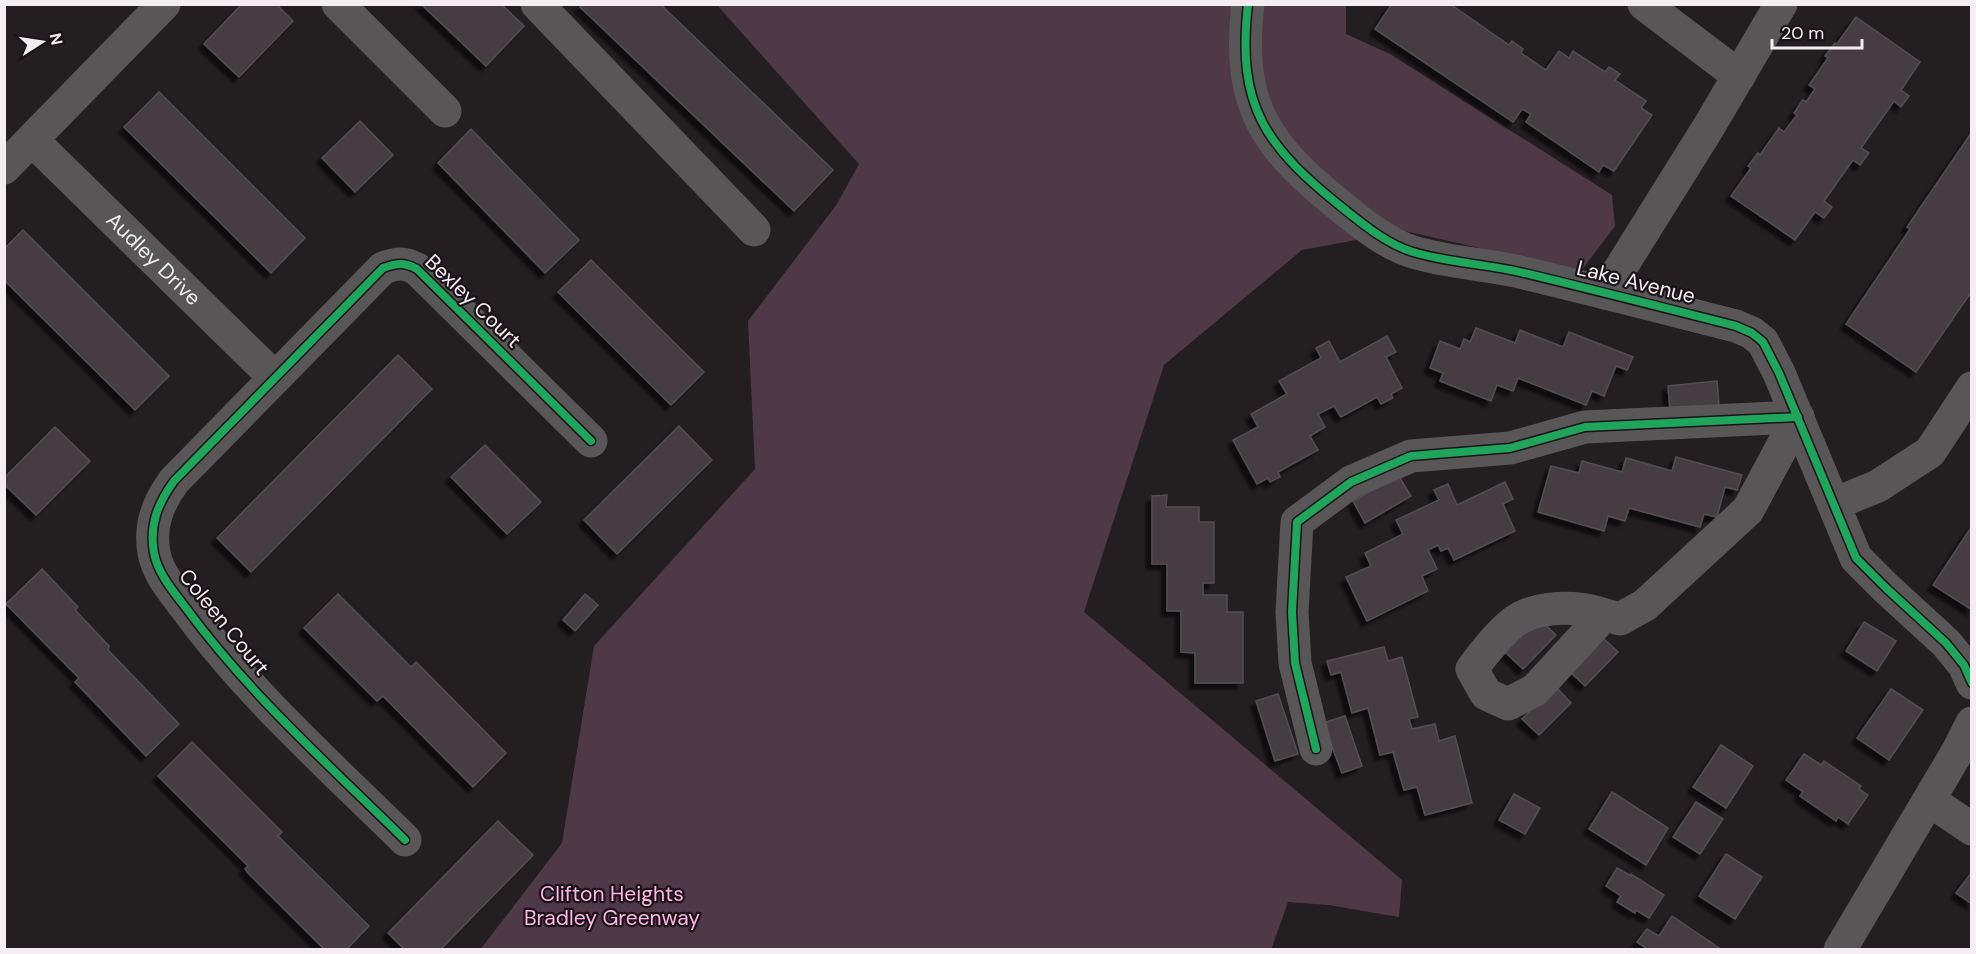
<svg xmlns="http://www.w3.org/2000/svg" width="1976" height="954" font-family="'DM Sans',sans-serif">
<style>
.green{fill:#4f3947}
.building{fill:#453c42;stroke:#524f51;stroke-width:1.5;filter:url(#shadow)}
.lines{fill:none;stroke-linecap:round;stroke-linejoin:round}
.minor{stroke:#595658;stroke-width:33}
.cycleway-casing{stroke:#1c1318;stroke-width:11}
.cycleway{stroke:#20a55d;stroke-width:8}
.labels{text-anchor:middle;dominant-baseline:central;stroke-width:4.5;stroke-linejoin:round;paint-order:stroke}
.street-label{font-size:21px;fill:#f4eef2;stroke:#1c1318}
.park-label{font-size:21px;fill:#ffb6e4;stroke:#1c1318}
</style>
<defs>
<filter id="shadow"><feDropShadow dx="-5.5" dy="5.5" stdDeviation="1.5" flood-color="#0009"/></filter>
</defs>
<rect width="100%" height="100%" fill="#231f21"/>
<path class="green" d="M717 5H1346V34L1390 54 1612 195 1615 226 1581 271 1405 231 1302 250 1164 365 1084 612 1402 880 1399 917 1329 905 1288 902 1271 950H480L562 843 594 646 755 469 748 321 837 204 859 164Z"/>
<g class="building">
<path d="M242 4H276L293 21 239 77 204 44Z"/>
<path d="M421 4H501L524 26 486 66Z"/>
<path d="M583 4H660L833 170 794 211 580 7Z"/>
<path d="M1392 4H1454L1453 6 1509 45 1512 41 1523 49 1521 53 1546 70 1559 51 1569 58 1573 51 1605 72 1609 67 1620 74 1615 80 1646 101 1641 108 1652 115 1614 171 1603 165 1599 172 1526 122 1531 114 1522 109 1513 122 1375 29Z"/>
<path d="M1856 17 1920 62 1901 90 1909 96 1901 107 1894 101 1861 148 1869 153 1860 165 1853 160 1824 201 1832 207 1824 218 1815 212 1795 240 1731 196 1751 168 1748 166 1758 153 1760 155 1779 128 1784 132 1797 115 1794 113 1802 101 1803 100 1806 102 1815 89 1809 85 1828 58 1825 56 1835 43 1837 44Z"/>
<path d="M159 92 305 238 271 273 124 127Z"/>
<path d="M360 121 393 155 355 192 322 158Z"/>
<path d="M471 129 579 240 545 273 438 163Z"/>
<path d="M1972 132V291L1916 372 1846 324 1910 229 1907 227Z"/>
<path d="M23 230 169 376 135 410 4 280V249Z"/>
<path d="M591 260 704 372 671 405 558 292Z"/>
<path d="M1476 328 1515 343 1520 330 1563 347 1569 332 1633 357 1627 370 1616 366 1604 396 1592 391 1586 405 1518 378 1513 391 1497 385 1491 401 1440 381 1443 373 1430 368 1440 341 1460 349 1464 339 1470 342Z"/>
<path d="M1387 336 1396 352 1386 357 1402 388 1391 394 1393 398 1381 404 1377 397 1341 417 1334 406 1318 414 1325 427 1310 436 1318 450 1278 472 1280 477 1270 482 1268 478 1257 484 1233 440 1258 427 1251 414 1287 394 1279 381 1321 358 1316 348 1329 341 1340 362Z"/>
<path d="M398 355 432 389 251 572 217 538Z"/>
<path d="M1717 381 1719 405 1670 409 1668 386Z"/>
<path d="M679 426 712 460 617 554 584 520Z"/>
<path d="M55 427 90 461 36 515 4 484V478Z"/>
<path d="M485 445 541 502 507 534 451 477Z"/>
<path d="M1676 457 1742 475 1737 490 1725 487 1717 517 1704 514 1700 527 1629 508 1625 521 1608 516 1604 531 1538 512 1551 466 1579 473 1582 461 1622 472 1626 458 1672 471Z"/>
<path d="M1398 475 1411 496 1365 523 1353 501Z"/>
<path d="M1505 482 1513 499 1503 504 1515 531 1454 560 1448 548 1441 551 1438 545 1428 550 1437 569 1422 576 1428 591 1367 621 1346 577 1371 566 1365 553 1403 534 1396 520 1439 500 1434 490 1448 484 1457 505Z"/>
<path d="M1167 495 1166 507H1199V522H1214V583H1203V595H1227V612H1243V683H1195V653L1181 652V611H1167V564H1152V496Z"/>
<path d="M1972 526V610L1933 585Z"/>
<path d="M42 569 78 607 75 610 109 646 108 650 179 724 146 756 75 682 79 678 6 604Z"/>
<path d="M338 594 411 667 416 662 418 664 506 753 473 787 383 696 377 701 304 628Z"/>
<path d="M585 594 598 605 575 631 563 620Z"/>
<path d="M1538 618 1556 635 1523 669 1505 652Z"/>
<path d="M1864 622 1896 641 1877 671 1846 651Z"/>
<path d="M1601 636 1618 652 1585 686 1568 670Z"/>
<path d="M1384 647 1388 661 1402 657 1418 717 1409 719 1412 729 1435 724 1439 741 1455 736 1472 803 1425 815 1417 787 1404 790 1393 752 1380 755 1368 708 1352 713 1341 672 1331 675 1327 661Z"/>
<path d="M1555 686 1571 703 1539 735 1522 719Z"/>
<path d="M1891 689 1923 710 1889 760 1857 738Z"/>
<path d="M1278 694 1298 754 1275 761 1256 701Z"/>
<path d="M1345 716 1362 766 1342 773 1323 723Z"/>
<path d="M192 742 282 832 278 836 369 926 346 950H325L249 874 245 869 248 866 158 776Z"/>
<path d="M1721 745 1753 766 1726 808 1693 787Z"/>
<path d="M1804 754 1821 765 1824 761 1861 786 1859 789 1868 795 1848 824 1838 817 1836 821 1800 796 1803 792 1786 780Z"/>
<path d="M1612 792 1668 828 1646 865 1589 829Z"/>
<path d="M1514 794 1540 808 1525 834 1499 820Z"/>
<path d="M1696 802 1723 819 1700 854 1673 837Z"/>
<path d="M498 821 533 855 440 950H405L388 933Z"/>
<path d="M1726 854 1762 877 1735 919 1699 896Z"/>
<path d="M1617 868 1631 876V874L1664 895 1649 918 1636 910 1635 913 1617 902 1621 896 1606 886Z"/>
<path d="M1972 872V904L1956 893Z"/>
<path d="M1672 916 1722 950H1649L1637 942 1647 929 1659 936Z"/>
</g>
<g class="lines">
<g class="minor">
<path d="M338 4 445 111"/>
<path d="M537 4 754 230"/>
<path d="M1248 4C1236 107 1266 147 1344 209 1364 225 1387 244 1413 252 1449 263 1488 264 1524 273 1595 290 1665 308 1736 326L1752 333 1763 342 1779 373 1856 558 1886 588 1946 643 1964 665 1972 683"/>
<path d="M1644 4 1739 76"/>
<path id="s1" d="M32 140 274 377"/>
<path d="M4 168 164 4"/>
<path d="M1605 293 1708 128 1781 4"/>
<path d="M1834 504 1878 486 1930 452 1972 388"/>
<path d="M1604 615 1535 690 1508 704 1486 694 1472 669C1482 655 1505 626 1520 618 1536 609 1561 607 1579 609 1592 610 1607 616 1620 619L1645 605 1748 510 1798 417"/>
<path d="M1316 749 1295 663 1292 612 1297 522 1351 482 1411 456 1510 448 1585 427 1798 417"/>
<path d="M1929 800 1972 829"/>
<path d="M405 840C330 766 249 694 186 608 174 592 158 574 154 553 149 525 158 503 174 481L383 268C397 263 404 262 417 269L591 441"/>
<path d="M1840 950 1959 749 1972 723"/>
</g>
<defs>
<g id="cycleway">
<path d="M1248 4C1236 107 1266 147 1344 209 1364 225 1387 244 1413 252 1449 263 1488 264 1524 273 1595 290 1665 308 1736 326L1752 333 1763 342 1779 373 1856 558 1886 588 1946 643 1964 665 1972 683"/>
<path d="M1316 749 1295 663 1292 612 1297 522 1351 482 1411 456 1510 448 1585 427 1798 417"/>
<path d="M405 840C330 766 249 694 186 608 174 592 158 574 154 553 149 525 158 503 174 481L383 268C397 263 404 262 417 269L591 441"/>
</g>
</defs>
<use href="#cycleway" class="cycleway-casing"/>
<use href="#cycleway" class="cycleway"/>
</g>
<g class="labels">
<g class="street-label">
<text stroke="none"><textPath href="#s1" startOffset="170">Audley Drive</textPath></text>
<text transform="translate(1636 282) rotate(14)">Lake Avenue</text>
<text transform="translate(473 301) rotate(44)">Bexley Court</text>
<text transform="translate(224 622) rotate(51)">Coleen Court</text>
</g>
<g class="park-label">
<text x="612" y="894">Clifton Heights<tspan x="612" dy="24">Bradley Greenway</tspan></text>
</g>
</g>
<rect width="1976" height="954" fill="none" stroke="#f4eef2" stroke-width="12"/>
<g transform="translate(42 42) rotate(78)" stroke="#1c1318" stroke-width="4.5" paint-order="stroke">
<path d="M0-4.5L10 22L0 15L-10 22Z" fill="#f4eef2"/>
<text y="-9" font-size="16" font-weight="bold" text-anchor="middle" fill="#f4eef2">N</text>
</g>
<path d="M1772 39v9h90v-9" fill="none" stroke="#f4eef2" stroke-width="3"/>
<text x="1781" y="39" font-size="18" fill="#f4eef2" stroke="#1c1318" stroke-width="4.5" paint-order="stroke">20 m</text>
</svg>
